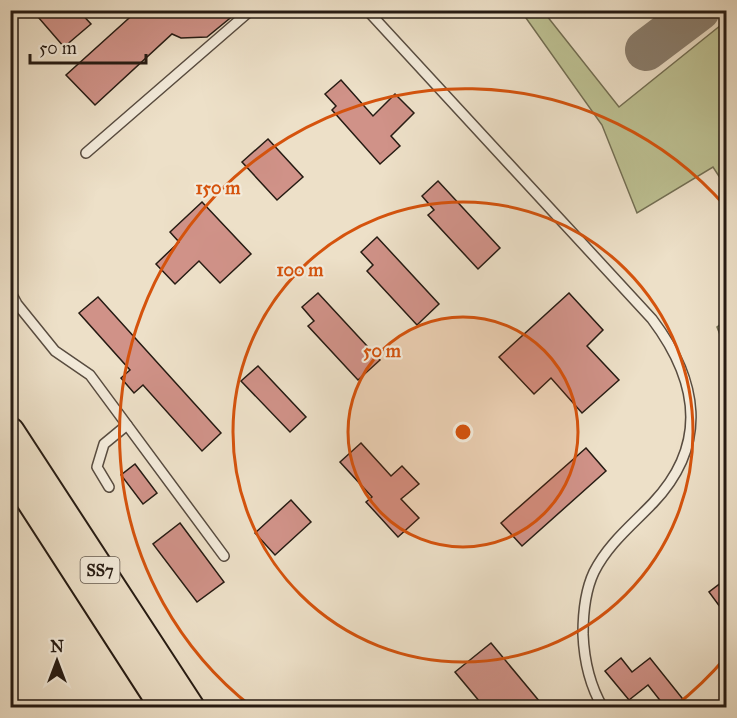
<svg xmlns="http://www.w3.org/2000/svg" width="737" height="718" font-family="'IM FELL Great Primer',serif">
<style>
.green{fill:#bdc193;stroke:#726e53;stroke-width:1.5}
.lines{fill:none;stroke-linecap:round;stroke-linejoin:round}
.taxiway{stroke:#8a7e6e;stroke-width:42}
.building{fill:#d09288;stroke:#261b13;stroke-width:1.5}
.lane-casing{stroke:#584c40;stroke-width:12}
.primary-casing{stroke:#261b13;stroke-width:32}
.lane{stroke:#f3ebdb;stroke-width:9}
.primary{stroke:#ede0c8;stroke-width:28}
.ring{fill:none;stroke:#d5530d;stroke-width:3}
.labels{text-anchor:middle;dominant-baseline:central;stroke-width:4.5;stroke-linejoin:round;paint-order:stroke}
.shield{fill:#f3ebdb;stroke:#64594f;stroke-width:1.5}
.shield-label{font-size:16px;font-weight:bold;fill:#261b13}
.centre{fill:#d5530d;stroke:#f3ebdb;stroke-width:3}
.ring-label{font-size:18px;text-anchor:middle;font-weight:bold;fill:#d5530d;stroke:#f3ebdb;stroke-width:4.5;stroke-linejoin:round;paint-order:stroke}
</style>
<rect width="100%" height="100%" fill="#ede0c8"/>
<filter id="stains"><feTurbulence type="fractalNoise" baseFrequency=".00333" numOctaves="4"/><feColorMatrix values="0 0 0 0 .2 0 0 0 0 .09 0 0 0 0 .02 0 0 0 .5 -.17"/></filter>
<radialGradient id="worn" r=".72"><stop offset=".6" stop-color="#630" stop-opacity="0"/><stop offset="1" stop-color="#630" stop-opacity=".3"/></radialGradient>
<g class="green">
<path d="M521 11H543L619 107 726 21V187L713 167 637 213 602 125Z"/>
<path d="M726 320V350L717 327Z"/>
</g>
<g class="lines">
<path class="taxiway" d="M646 50 699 10"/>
</g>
<g class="building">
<path d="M32 10H78L91 24 64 47Z"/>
<path d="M138 10H240L207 37 181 38 172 34 95 105 66 75Z"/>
<path d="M341 80 373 116 395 94 414 113 391 136 400 146 380 164 332 110 336 106 325 94Z"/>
<path d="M268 139 303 177 277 200 242 162Z"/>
<path d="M438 181 500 248 478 269 428 215 434 210 422 196Z"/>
<path d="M202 202 251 254 220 283 199 261 175 284 156 264 179 242 170 232Z"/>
<path d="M377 237 439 304 417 325 367 271 373 265 361 252Z"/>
<path d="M318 293 380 360 358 380 308 326 314 321 302 307Z"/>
<path d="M569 293 603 330 587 346 619 380 582 413 551 378 534 394 499 357Z"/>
<path d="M98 297 221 433 202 451 143 385 134 393 121 378 130 370 79 313Z"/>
<path d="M258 366 306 417 290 432 241 381Z"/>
<path d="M361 443 391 476 402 466 419 484 401 499 419 518 398 537 366 502 372 497 340 462Z"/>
<path d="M586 448 606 471 522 546 501 523Z"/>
<path d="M135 464 157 493 143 504 121 475Z"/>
<path d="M291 500 311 522 275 555 255 533Z"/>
<path d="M180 523 224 582 197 602 153 544Z"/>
<path d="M726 579V615L709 592Z"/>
<path d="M491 643 545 708H485L455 672Z"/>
<path d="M621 658 632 672 650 658 690 708H666L648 685 629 700 605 671Z"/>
</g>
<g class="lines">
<defs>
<g id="lane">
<path d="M367 10 652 319C698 380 709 444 653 503 632 525 608 544 594 572 585 591 583 613 583 634 584 659 590 686 603 708"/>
<path d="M86 153 251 10"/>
<path d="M10 291 17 304 55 351 90 375 224 556"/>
<path d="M109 487 97 467 104 444 127 425"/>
</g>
<g id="primary">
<path d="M10 432 190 708"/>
<path d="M10 468 165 708"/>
</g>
</defs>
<use href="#lane" class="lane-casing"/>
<use href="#primary" class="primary-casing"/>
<use href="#lane" class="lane"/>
<use href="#primary" class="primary"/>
</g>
<circle cx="463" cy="432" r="115" fill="#d5530d" fill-opacity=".12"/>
<g class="ring">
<circle cx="463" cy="432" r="115"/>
<circle cx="463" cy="432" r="230"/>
<path d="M726 657A346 346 0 0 1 674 707M252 707A346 346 0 1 1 726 207"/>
</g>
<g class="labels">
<rect class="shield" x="80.5" y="557" width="39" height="26" rx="4.5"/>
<g class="shield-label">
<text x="100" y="570">SS7</text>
</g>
</g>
<circle cx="463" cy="432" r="9" class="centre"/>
<g class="ring-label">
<text x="218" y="194">150 m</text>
<text x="300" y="276">100 m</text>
<text x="382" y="357">50 m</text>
</g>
<rect width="737" height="718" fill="none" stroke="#ede0c8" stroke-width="36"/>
<rect x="12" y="12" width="713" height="694" fill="none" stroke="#261b13" stroke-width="3"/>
<rect x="18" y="18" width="701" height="682" fill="none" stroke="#261b13" stroke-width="1.5"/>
<g transform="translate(57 661)" stroke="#f3ebdb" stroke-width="4.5" paint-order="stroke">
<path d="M0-4.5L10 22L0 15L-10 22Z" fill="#261b13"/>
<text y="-9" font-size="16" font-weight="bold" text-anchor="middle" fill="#261b13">N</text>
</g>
<path d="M30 54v9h116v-9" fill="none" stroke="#261b13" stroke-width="3"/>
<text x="39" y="54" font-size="18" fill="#261b13" stroke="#f3ebdb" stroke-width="4.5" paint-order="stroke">50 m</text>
<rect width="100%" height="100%" filter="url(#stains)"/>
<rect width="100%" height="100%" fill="url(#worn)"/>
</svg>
